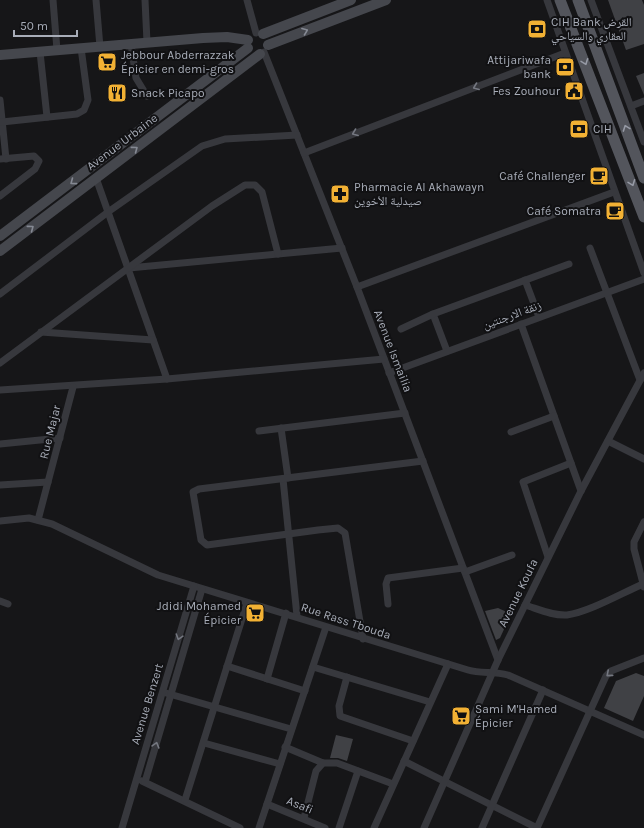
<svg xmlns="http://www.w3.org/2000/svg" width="644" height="828" font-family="Karla,'Noto Naskh Arabic',sans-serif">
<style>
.building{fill:#404145}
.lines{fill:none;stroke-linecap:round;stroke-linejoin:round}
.street{stroke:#37383d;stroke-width:7}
.secondary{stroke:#45474d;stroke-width:10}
.primary{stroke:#53555c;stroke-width:11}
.oneway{stroke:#858993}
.oneway2{stroke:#979ba6}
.oneway3{stroke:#757881}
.labels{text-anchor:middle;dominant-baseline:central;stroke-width:4;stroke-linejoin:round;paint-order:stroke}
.poi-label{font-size:12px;fill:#a8adb8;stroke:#111113;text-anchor:start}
.street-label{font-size:12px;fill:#a8adb8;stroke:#111113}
</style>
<rect width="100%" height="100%" fill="#161618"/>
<g class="building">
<path d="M608 0H642L644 5V44L626 50Z"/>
<path d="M644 73V95L636 76Z"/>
<path d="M498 608 511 614 500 638 496 640 485 611Z"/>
<path d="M636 673 644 676V696L633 721 604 708 616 681Z"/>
<path d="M336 735 353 739 347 761 338 758H330Z"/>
</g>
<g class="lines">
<g class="street">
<path d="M53 0 57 50"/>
<path d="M96 0 100 47"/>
<path d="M145 0 147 42"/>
<path d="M247 0 256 33"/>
<path d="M547 0 644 273"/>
<path d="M591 0 644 142"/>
<path d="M131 44 136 78 147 96"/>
<path d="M40 52 47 117"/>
<path d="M264 52 357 287 498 660"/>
<path d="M0 100 6 159"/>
<path d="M631 106 644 101"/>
<path d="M2 122 77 114 84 110 88 100 81 48"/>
<path d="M304 153 565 53"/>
<path d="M0 159 34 156 39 161 35 169 0 196"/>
<path d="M96 178 167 379"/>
<path d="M590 248 640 380"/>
<path d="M129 268 342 248"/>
<path d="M525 280 539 317"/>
<path d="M357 287 614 192"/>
<path d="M0 294 108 212 202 146 225 139 297 135"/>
<path d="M433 314 447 351"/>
<path d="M521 324 581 491"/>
<path d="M401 329 433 314 569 264"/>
<path d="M41 332 153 340"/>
<path d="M0 363 212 206 245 185H255L262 192 278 254"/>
<path d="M389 373 644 279"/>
<path d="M0 390 167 379 384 359"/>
<path d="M281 428 288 478"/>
<path d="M259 431 405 413"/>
<path d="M511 432 554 416"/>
<path d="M608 441 644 459"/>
<path d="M0 444 60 438"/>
<path d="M283 479 297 616"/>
<path d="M0 485 48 482"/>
<path d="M38 520 73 387"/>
<path d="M0 521 29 518 52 524 158 575 468 670C481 674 494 671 508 675L644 735"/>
<path d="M644 522 634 542V549L644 587"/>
<path d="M548 557 523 482 571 463"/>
<path d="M465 572 512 555"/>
<path d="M0 601 8 604"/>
<path d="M388 604 386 584 388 578 463 568"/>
<path d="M525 605C538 609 553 616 567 615 589 612 622 593 643 584"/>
<path d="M363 639 345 533 338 528 318 530 207 545 201 540 193 492 199 489 423 461"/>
<path d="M227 666 305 691"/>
<path d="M313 667 430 702"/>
<path d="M347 677 339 706 340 716 413 741"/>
<path d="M267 679 286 613"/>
<path d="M166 693 291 729"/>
<path d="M204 743 280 764"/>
<path d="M285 747 323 763"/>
<path d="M404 761 537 828"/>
<path d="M142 781 240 828"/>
<path d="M145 782 202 589"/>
<path d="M185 800 247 603"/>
<path d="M267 804 325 828"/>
<path d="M304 818 316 771 323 763H337L393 784"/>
<path d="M122 828 194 586"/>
<path d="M259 828 326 627"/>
<path d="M339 828 358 771"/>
<path d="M374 828 448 664"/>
<path d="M424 828 498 660 581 491 644 373"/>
<path d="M482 828 543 690"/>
<path d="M537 828 606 676 611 671 644 658"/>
</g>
<g class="secondary">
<path d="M263 34 351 0"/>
<path d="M268 45 386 0"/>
<path d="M0 55 203 38 227 37 248 40"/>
<path d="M0 236 248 48"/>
<path d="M0 251 260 54"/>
</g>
<g class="primary">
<path d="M560 0 644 217"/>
<path d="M578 0 644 178"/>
</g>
</g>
<defs><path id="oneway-chevron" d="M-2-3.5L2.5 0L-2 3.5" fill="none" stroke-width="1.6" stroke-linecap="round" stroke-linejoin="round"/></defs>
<g class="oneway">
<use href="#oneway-chevron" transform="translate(305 31) rotate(-21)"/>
<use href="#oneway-chevron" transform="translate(135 149) rotate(-37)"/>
<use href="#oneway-chevron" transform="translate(73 182) rotate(143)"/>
<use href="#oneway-chevron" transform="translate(31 228) rotate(-37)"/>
</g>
<g class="oneway2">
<use href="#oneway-chevron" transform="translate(585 62) rotate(69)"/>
<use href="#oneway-chevron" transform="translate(626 128) rotate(-110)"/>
<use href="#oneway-chevron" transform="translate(632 183) rotate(69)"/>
</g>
<g class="oneway3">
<use href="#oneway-chevron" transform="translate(476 87) rotate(159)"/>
<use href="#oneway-chevron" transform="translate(355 133) rotate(159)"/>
<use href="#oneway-chevron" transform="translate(179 637) rotate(107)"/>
<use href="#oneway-chevron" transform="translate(609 674) rotate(139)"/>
<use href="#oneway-chevron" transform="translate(156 745) rotate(-74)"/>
</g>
<defs>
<symbol id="bank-square" viewBox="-11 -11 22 22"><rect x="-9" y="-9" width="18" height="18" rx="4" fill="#f2b134" stroke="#111113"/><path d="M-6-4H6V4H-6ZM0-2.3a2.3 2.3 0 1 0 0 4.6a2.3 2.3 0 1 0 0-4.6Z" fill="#111"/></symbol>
<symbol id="supermarket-square" viewBox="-11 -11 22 22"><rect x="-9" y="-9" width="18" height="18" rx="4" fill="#f2b134" stroke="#111113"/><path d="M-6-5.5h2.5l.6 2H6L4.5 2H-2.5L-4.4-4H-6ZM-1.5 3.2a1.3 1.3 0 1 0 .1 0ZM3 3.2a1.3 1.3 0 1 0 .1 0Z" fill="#111"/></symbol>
<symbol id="civic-square" viewBox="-11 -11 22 22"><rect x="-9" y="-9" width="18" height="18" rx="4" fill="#f2b134" stroke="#111113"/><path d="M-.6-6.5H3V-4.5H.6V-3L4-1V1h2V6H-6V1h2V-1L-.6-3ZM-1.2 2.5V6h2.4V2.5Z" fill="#111"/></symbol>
<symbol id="restaurant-square" viewBox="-11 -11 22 22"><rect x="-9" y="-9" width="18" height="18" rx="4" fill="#f2b134" stroke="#111113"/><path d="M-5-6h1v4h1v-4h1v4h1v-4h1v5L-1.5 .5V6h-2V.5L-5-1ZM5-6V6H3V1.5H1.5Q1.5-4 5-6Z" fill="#111"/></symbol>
<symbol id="cafe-square" viewBox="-11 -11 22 22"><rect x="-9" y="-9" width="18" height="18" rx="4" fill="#f2b134" stroke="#111113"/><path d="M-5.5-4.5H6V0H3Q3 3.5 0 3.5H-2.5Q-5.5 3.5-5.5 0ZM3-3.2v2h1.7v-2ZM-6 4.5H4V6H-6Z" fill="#111"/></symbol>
<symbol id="pharmacy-square" viewBox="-11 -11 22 22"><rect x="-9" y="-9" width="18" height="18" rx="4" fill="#f2b134" stroke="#111113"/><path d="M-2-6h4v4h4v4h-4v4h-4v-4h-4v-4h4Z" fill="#111"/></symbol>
</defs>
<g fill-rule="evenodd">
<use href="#bank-square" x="526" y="18" width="22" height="22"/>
<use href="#supermarket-square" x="96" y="51" width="22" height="22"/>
<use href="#bank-square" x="554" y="56" width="22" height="22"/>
<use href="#civic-square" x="563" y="80" width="22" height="22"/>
<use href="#restaurant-square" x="106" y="82" width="22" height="22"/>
<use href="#bank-square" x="568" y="118" width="22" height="22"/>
<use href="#cafe-square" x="588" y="165" width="22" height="22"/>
<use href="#pharmacy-square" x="329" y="183" width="22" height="22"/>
<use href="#cafe-square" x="604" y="200" width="22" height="22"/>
<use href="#supermarket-square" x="244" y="602" width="22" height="22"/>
<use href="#supermarket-square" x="450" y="705" width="22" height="22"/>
</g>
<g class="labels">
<g class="poi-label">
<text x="551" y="22">CIH Bank القرض<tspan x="551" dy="14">العقاري والسياحي</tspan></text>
<text x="121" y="55">Jebbour Abderrazzak<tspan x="121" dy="14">Épicier en demi-gros</tspan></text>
<text x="551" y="60" text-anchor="end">Attijariwafa<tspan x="551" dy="14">bank</tspan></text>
<text x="560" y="91" text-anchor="end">Fes Zouhour</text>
<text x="131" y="93">Snack Picapo</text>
<text x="593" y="129">CIH</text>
<text x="585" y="176" text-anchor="end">Café Challenger</text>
<text x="354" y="187">Pharmacie Al Akhawayn<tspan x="354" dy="14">صيدلية الأخوين</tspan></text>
<text x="601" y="211" text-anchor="end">Café Somatra</text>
<text x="241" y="606" text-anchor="end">Jdidi Mohamed<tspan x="241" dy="14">Épicier</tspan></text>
<text x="475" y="709">Sami M'Hamed<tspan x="475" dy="14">Épicier</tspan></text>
</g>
<g class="street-label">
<text transform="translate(122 142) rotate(-37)">Avenue Urbaine</text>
<text transform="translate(512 315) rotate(-20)">زنقة الارجنتين</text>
<text transform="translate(393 351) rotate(69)">Avenue Ismailia</text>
<text transform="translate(50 432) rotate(-76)">Rue Majar</text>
<text transform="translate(518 593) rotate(-64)">Avenue Koufa</text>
<text transform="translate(346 621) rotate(18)">Rue Rass Tbouda</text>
<text transform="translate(147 704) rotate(-73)">Avenue Benzert</text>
<text transform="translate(300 805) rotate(22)">Asafi</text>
</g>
</g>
<path d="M14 30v6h63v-6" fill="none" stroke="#a8adb8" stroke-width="2"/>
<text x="20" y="30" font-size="12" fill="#a8adb8" stroke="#111113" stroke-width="3" paint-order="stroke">50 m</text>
</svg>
